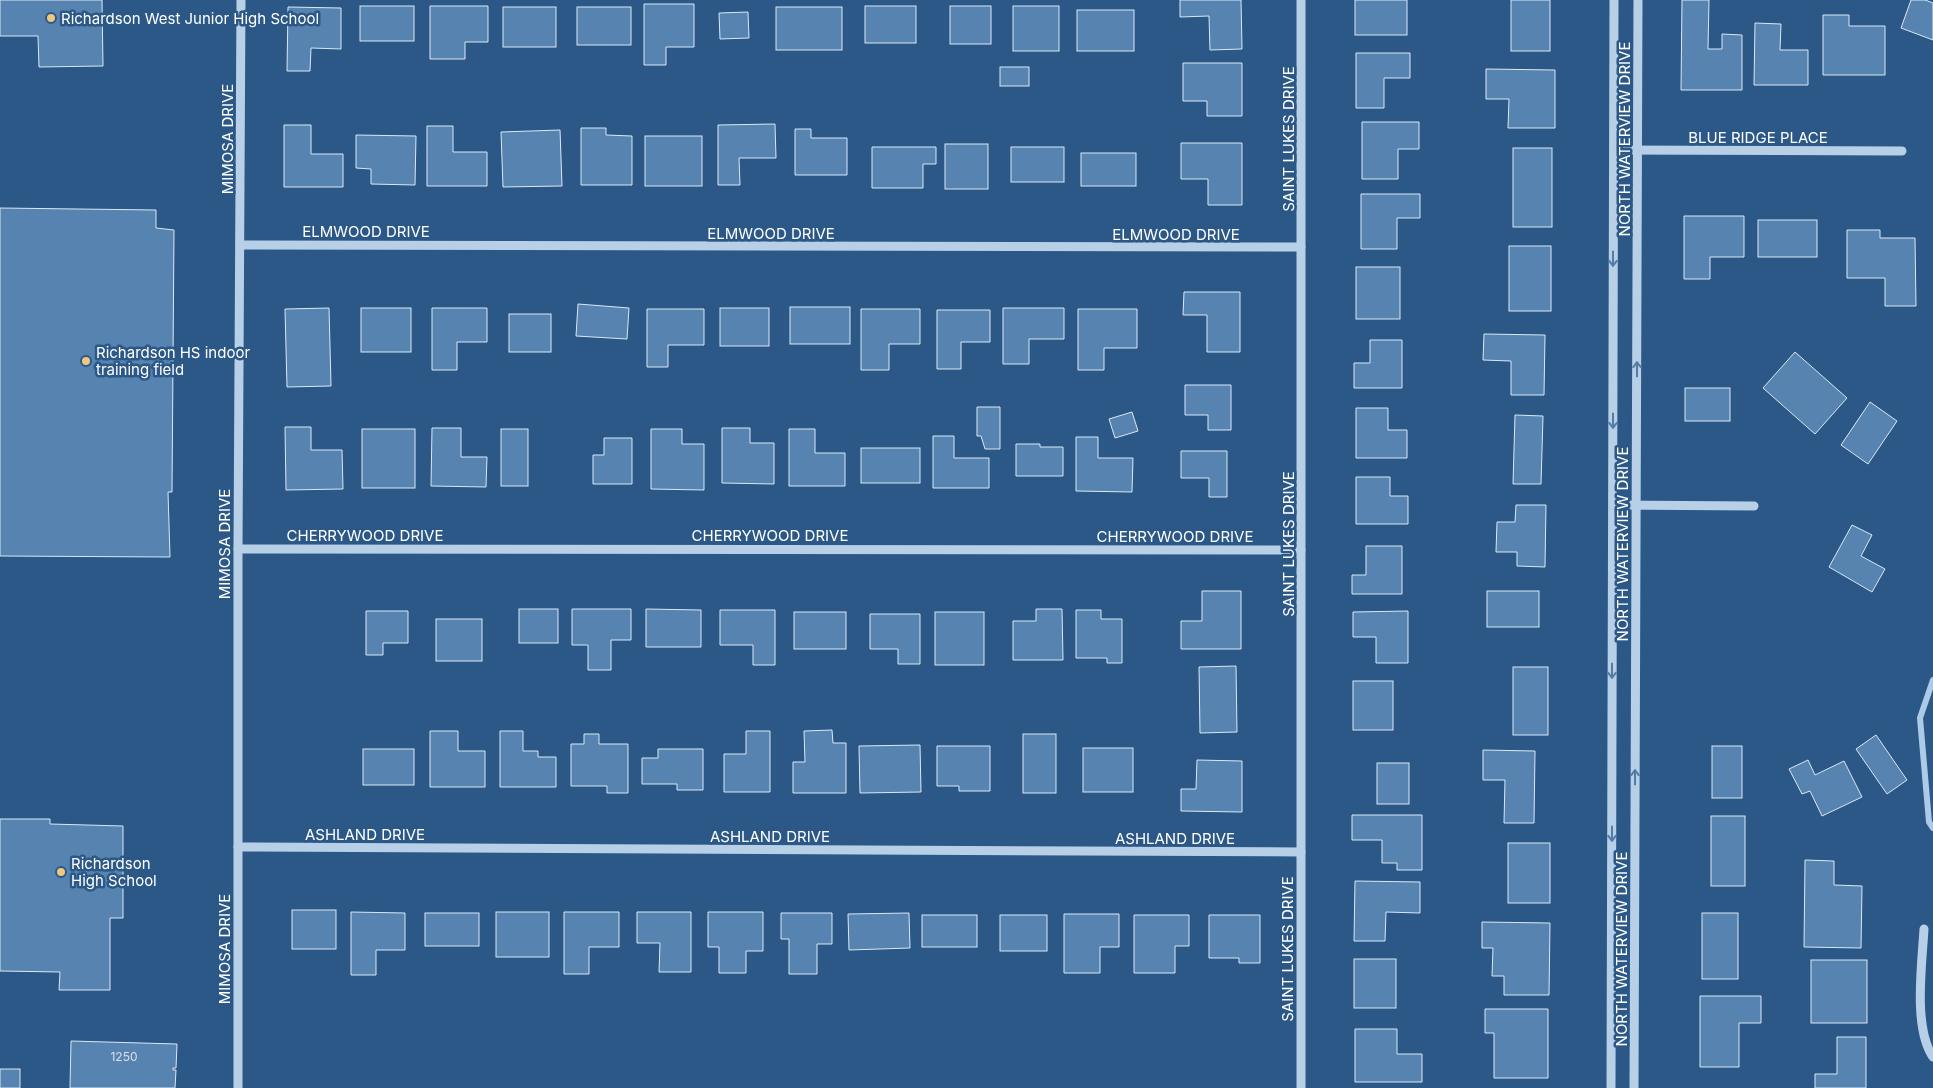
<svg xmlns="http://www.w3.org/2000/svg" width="1933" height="1088" font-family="Inter,sans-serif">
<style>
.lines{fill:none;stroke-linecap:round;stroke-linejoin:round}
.stream{stroke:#accbe8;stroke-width:6}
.building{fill:#5783b0;stroke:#dae8f6}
.minor{stroke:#b7d0e8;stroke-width:9}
.oneway{stroke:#557ca4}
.poi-dot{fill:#eec87f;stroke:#2b5887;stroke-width:2}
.labels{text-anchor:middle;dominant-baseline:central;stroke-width:5;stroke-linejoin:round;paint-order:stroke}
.number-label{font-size:12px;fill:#d5e0eb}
.poi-label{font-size:15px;fill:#fff;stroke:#2b5887;text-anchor:start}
.street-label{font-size:15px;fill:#fff;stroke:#2b5887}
</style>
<rect width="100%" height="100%" fill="#2b5887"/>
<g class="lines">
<path class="stream" d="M1933 680 1920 718 1929 822 1933 828"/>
</g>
<g class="building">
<path d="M0 0H102L103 66 39 67 38 36H0Z"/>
<path d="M1180 0H1241L1242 49 1210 50 1209 16 1180 17Z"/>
<rect x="1355" y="0" width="52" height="35"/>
<rect x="1511" y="0" width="39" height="51"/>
<path d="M1682 0H1709L1708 49H1722V34L1742 35V90H1681Z"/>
<path d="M1911 0H1925L1933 3V40L1901 28Z"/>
<path d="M644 4H694V47H666V65H644Z"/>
<rect x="360" y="6" width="54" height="35"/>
<path d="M430 6H488V42H465V59H430Z"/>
<rect x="865" y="6" width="51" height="37"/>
<rect x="950" y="6" width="41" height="38"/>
<rect x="1013" y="6" width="46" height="45"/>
<path d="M288 7 341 8V49L311 48 310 71H287Z"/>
<rect x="503" y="7" width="53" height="40"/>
<rect x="577" y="7" width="54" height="38"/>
<rect x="776" y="7" width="66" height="43"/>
<rect x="1077" y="10" width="57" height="41"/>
<path d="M748 12 749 38 720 39 719 13Z"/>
<path d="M1823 15H1849V26H1885V75H1823Z"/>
<path d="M1755 23 1781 24 1780 50H1808V85H1754Z"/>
<path d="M1356 53H1410V78H1384V108H1356Z"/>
<path d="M1183 63H1242V116H1207V101H1183Z"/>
<rect x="1000" y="67" width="29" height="19"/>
<path d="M1486 69 1555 70V128H1508L1509 99H1486Z"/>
<path d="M1362 122H1419V149H1398V179H1362Z"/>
<path d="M775 124 776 158H739L740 185H718V125Z"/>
<path d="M284 125H311V154H343V187H284Z"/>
<path d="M427 126H453V152H487V186H427Z"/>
<path d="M581 128H606V135L632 136V185H581Z"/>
<path d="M795 129H811V138H847V175H795Z"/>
<path d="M560 130 562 186 503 187 501 132Z"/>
<path d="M356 135 416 136 415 185 371 184V169L356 168Z"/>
<rect x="645" y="136" width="57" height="50"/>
<path d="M1181 143H1242V205H1208V179H1181Z"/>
<rect x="945" y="144" width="43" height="45"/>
<path d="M872 147H936V164H923V188H872Z"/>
<rect x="1011" y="147" width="53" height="35"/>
<rect x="1513" y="148" width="39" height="79"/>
<rect x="1081" y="153" width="55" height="33"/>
<path d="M1361 194H1420V218H1397V249H1361Z"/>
<path d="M0 208 156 210V228L174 230 172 492H168L170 557 0 556Z"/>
<path d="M1684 216H1744V257H1710V279H1684Z"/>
<rect x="1758" y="220" width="59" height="37"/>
<path d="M1847 230H1880V238H1915L1916 306H1885V278H1847Z"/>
<rect x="1509" y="246" width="42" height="65"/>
<rect x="1356" y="267" width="44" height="52"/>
<path d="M1184 292H1240V352H1207V315H1183Z"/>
<path d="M578 304 629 308 627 339 576 336Z"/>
<rect x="790" y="307" width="60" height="37"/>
<path d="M329 308 331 386 287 387 285 309Z"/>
<rect x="361" y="308" width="50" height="44"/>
<path d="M432 308H487V342H457V370H432Z"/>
<rect x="720" y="308" width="49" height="38"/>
<path d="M1003 308H1064V339H1029V364H1003Z"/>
<path d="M647 309H704V345H668V367H647Z"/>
<path d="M861 309H920V344H889V370H861Z"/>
<path d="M1078 309H1137V348H1104V370H1078Z"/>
<path d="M937 310H990V342H961V369H937Z"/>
<rect x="509" y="314" width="42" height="38"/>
<path d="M1484 334 1545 335 1544 395H1511V361L1483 360Z"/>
<path d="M1370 340H1402V388H1354V363H1370Z"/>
<path d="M1795 352 1847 398 1815 434 1763 388Z"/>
<path d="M1185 385H1231V430H1208V415H1185Z"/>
<rect x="1685" y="388" width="45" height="33"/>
<path d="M1870 402 1897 421 1868 464 1841 445Z"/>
<path d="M977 407H1000V449H985L981 436H977Z"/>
<path d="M1356 408H1388V430H1407V458H1356Z"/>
<path d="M1132 412 1138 431 1115 438 1109 419Z"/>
<path d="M1515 415 1543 416 1541 484H1513Z"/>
<path d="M285 427H311V450H342L343 489 286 490Z"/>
<path d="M432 428H461V457H487L486 487 431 486Z"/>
<path d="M722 428H750V443H774V484L722 483Z"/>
<rect x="362" y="429" width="53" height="59"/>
<rect x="501" y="429" width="27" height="57"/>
<path d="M651 429H682V444H704V490L651 489Z"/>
<path d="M789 429H815V453H845V486H789Z"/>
<path d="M933 436H954V458H989V488H933Z"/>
<path d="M1076 437H1098V458H1133L1132 492 1076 491Z"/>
<path d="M604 438H632V484H593V455H604Z"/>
<path d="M1016 444H1040V447H1063V476H1016Z"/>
<rect x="861" y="448" width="59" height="35"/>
<path d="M1181 451H1227V497H1209V478H1181Z"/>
<path d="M1356 477H1390V496H1408V524H1356Z"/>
<path d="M1516 505H1546L1545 567 1517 566V552H1496L1497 522H1515Z"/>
<path d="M1852 525 1872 535 1861 556 1885 569 1872 592 1829 567Z"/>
<path d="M1366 546H1402V594H1352V575H1366Z"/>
<path d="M1202 591H1241V649H1181V621H1202Z"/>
<rect x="1487" y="591" width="52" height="36"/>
<rect x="519" y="609" width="39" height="34"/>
<path d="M572 609H631V640H611V670H588V645H572Z"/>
<path d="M646 609 701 610V647H646Z"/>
<path d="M1036 609H1062L1063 660H1013V621H1036Z"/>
<path d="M720 610H775V665H753V645H720Z"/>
<path d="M1076 610H1101V619H1122V663H1107V658H1076Z"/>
<path d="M366 611H408V643H383V655H366Z"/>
<path d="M1408 611V663H1376V637H1353V612Z"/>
<rect x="794" y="612" width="52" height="37"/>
<rect x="935" y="612" width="49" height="53"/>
<path d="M870 614H920V664H898V649H870Z"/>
<rect x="436" y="619" width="46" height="42"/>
<path d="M1236 666 1237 732 1200 733 1199 667Z"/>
<rect x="1513" y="667" width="35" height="68"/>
<rect x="1353" y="681" width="40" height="49"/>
<path d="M832 730 833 743H846V793H793V762H805L804 731Z"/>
<path d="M430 731H458V751H485V787H430Z"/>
<path d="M500 731H523V751H538V757H556V787H500Z"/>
<path d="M746 731H770V792H724V754H746Z"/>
<path d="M584 734H599V744H628V793H607V786H571V744H584Z"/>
<rect x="1023" y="734" width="33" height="59"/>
<path d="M1876 735 1907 780 1887 794 1856 749Z"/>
<path d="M920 745 921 792 860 793 859 746Z"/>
<path d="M937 746H990V791H959V786H937Z"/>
<rect x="1712" y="746" width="30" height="52"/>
<rect x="1083" y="748" width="50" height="44"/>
<rect x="363" y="749" width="51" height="36"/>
<path d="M658 749H703V790H677V784H642V758H658Z"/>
<path d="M1483 750 1535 751 1534 823H1504L1505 780H1483Z"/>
<path d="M1197 760 1242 761V812L1181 811V789H1196Z"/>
<path d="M1808 760 1815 775 1844 761 1862 797 1822 816 1810 791 1802 794 1789 769Z"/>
<rect x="1377" y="763" width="32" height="41"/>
<path d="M1352 815H1422V870H1397V863H1382V840H1352Z"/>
<rect x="1711" y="816" width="34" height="70"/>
<path d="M0 819H50V824L123 826V918H110V990H59L60 972 0 971Z"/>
<rect x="1508" y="843" width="42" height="60"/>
<path d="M1805 860 1834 861V885L1862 886 1861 948 1804 947Z"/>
<path d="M1355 881 1420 882V913L1386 912 1385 941H1354Z"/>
<rect x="292" y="910" width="44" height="39"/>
<path d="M351 912 405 913V950H376V975H351Z"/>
<rect x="496" y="912" width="53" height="45"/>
<path d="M564 912H619V947H589V974H564Z"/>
<path d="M637 912H691V972H659L660 943H637Z"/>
<path d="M708 912H763V951H746V973H719V947H708Z"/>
<rect x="425" y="913" width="54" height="33"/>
<path d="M781 913H832V944H817V974H789V939H781Z"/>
<path d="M909 913 910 948 849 950 848 914Z"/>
<rect x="1702" y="913" width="36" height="66"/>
<path d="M1064 914H1119V947H1100V973H1064Z"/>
<rect x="922" y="915" width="55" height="32"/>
<rect x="1000" y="915" width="47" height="36"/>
<path d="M1134 915H1189V946H1175V973H1134Z"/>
<path d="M1209 915H1260V963H1239V958H1209Z"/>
<path d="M1482 922 1550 923 1549 995H1504V976H1492L1493 948H1482Z"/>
<rect x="1354" y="959" width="42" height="49"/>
<rect x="1811" y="960" width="56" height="63"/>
<path d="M1700 996H1761V1023H1739V1067H1700Z"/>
<path d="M1485 1009H1548V1078H1494V1033H1485Z"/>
<path d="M1355 1029H1397V1054H1422V1082H1355Z"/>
<path d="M1837 1037H1866V1088H1815V1074H1837Z"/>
<path d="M71 1041 177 1044 176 1068H173V1070H176L175 1088H70Z"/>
<rect x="0" y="1069" width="20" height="19"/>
</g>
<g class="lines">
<g class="minor">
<path d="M1614 150 1902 151"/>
<path d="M240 245 1301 247"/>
<path d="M1613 505 1754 506"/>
<path d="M238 549 1301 550"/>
<path d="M238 847 1301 852"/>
<path d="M1924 929C1922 964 1913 1028 1933 1057"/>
<path d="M238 1088V549L241 0"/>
<path d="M1301 1088V0"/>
<path d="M1611 1088 1614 0"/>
<path d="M1634 1088 1638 0"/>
</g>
</g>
<defs><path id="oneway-shaft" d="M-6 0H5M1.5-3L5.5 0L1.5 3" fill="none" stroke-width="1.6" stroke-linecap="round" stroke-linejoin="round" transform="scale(1.25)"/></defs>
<g class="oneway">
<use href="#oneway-shaft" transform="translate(1613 259) rotate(90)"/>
<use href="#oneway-shaft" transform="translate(1637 369) rotate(-90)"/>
<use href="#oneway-shaft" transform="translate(1613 421) rotate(90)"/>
<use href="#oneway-shaft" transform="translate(1612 671) rotate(90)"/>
<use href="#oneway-shaft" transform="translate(1635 777) rotate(-90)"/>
<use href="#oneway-shaft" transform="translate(1612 834) rotate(90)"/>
</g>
<g class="poi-dot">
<circle cx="51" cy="18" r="5"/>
<circle cx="86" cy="361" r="5"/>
<circle cx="61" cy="872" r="5"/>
</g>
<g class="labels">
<g class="number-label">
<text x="124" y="1056">1250</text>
</g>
<g class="poi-label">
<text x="61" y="18">Richardson West Junior High School</text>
<text x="96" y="352">Richardson HS indoor<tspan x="96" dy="17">training field</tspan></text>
<text x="71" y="863">Richardson<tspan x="71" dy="17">High School</tspan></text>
</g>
<g class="street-label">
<text x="1758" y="137">BLUE RIDGE PLACE</text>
<text transform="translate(227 139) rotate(-90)">MIMOSA DRIVE</text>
<text transform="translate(1288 139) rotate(-90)">SAINT LUKES DRIVE</text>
<text transform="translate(1624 139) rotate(-90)">NORTH WATERVIEW DRIVE</text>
<text x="366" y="231">ELMWOOD DRIVE</text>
<text x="771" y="233">ELMWOOD DRIVE</text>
<text x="1176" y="234">ELMWOOD DRIVE</text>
<text x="365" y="535">CHERRYWOOD DRIVE</text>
<text x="770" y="535">CHERRYWOOD DRIVE</text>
<text x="1175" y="536">CHERRYWOOD DRIVE</text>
<text transform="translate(224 544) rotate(-90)">MIMOSA DRIVE</text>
<text transform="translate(1288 544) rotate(-90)">SAINT LUKES DRIVE</text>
<text transform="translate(1622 544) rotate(-90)">NORTH WATERVIEW DRIVE</text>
<text x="365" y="834">ASHLAND DRIVE</text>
<text x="770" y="836">ASHLAND DRIVE</text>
<text x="1175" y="838">ASHLAND DRIVE</text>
<text transform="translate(224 949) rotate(-90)">MIMOSA DRIVE</text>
<text transform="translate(1287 949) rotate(-90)">SAINT LUKES DRIVE</text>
<text transform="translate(1621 949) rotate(-90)">NORTH WATERVIEW DRIVE</text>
</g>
</g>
</svg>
